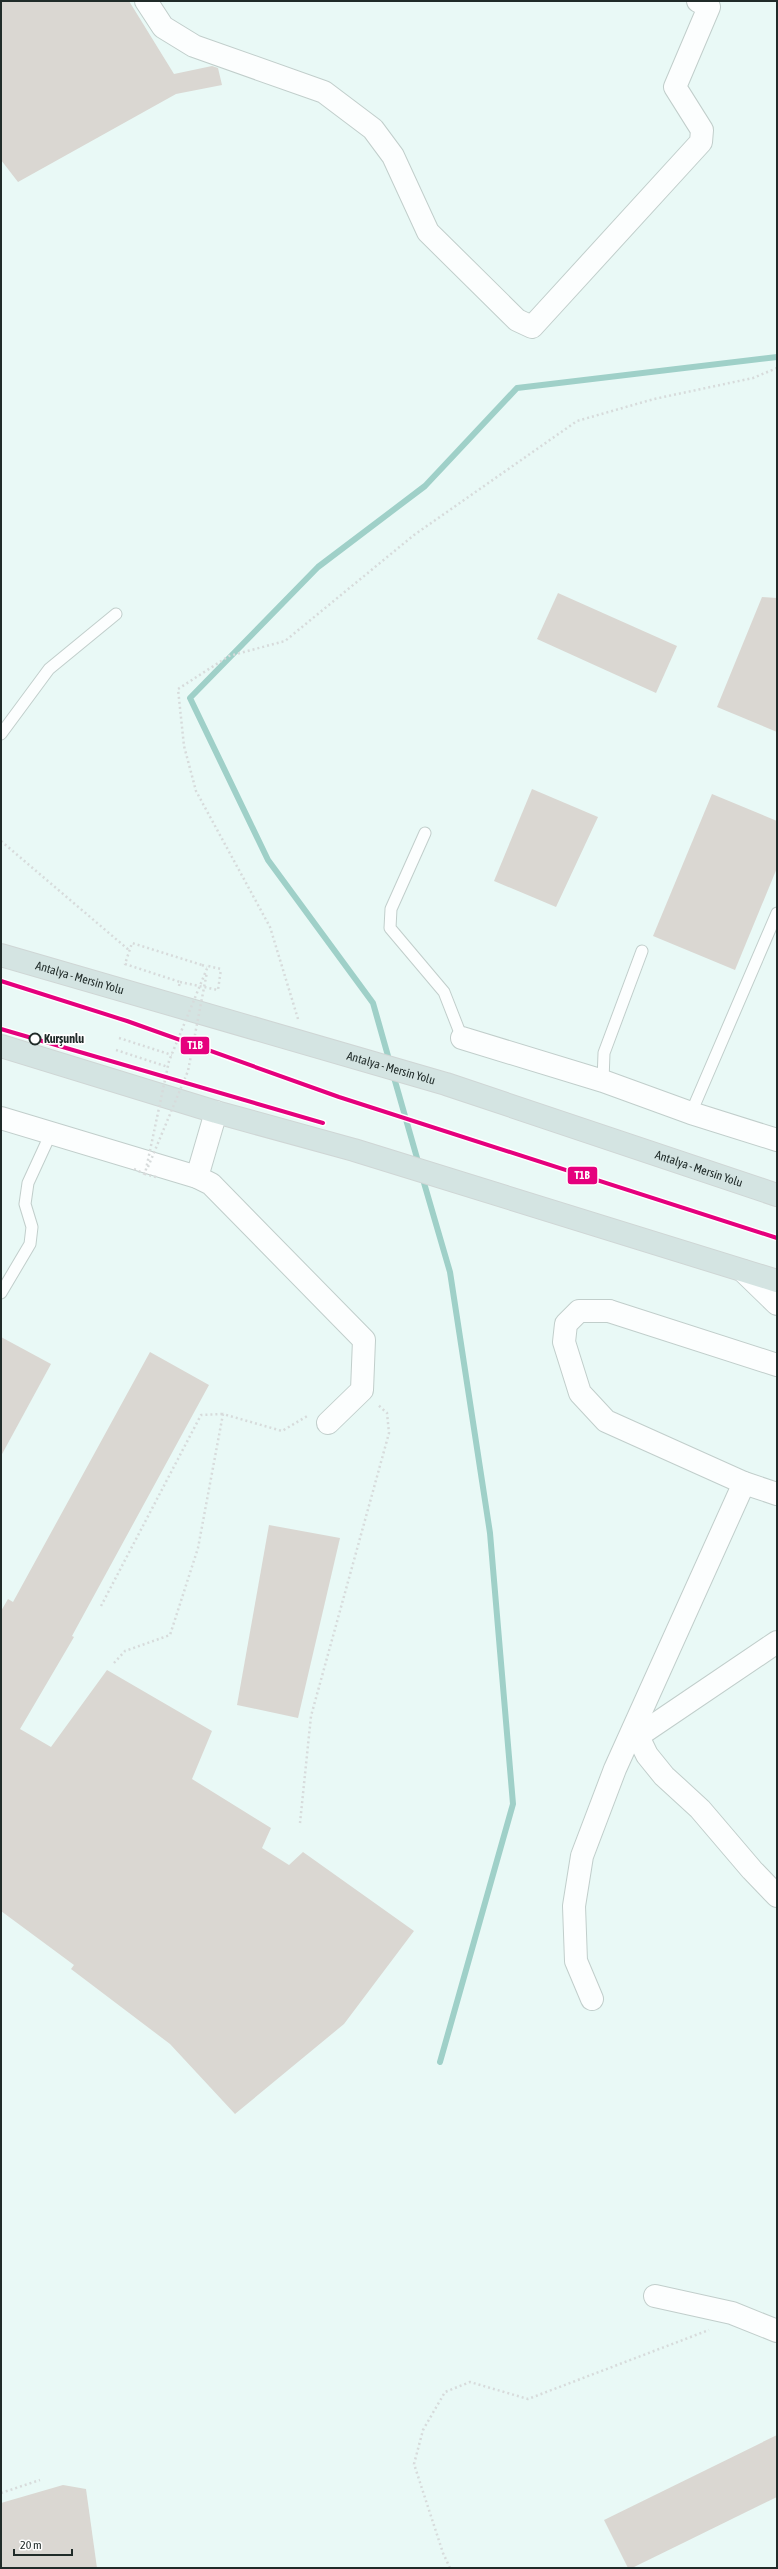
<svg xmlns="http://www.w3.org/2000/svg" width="778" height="2569" font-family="'Asap Condensed',sans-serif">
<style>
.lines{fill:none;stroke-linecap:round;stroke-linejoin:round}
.stream{stroke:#9fd0c8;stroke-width:6}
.building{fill:#dad7d2}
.service-casing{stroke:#c1cecb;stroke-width:13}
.minor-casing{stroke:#c1cecb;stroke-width:24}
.tertiary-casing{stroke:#c1cecb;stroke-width:24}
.trunk-casing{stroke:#cfd6d5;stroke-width:24}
.path{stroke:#d7dbdb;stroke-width:2.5;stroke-dasharray:2 3;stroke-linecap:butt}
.service{stroke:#fcfefe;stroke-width:11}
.minor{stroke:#fcfefe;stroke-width:22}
.tertiary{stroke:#fcfefe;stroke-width:22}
.trunk{stroke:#d4e4e2;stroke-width:22}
.path-bridge{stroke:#d7dbdb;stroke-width:2.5;stroke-dasharray:2 3;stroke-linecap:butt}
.tram-1-casing{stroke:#fff;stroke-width:7}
.tram-1{stroke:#e5007d;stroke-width:4}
.stop-dot{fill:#fff;stroke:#202b29;stroke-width:2}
.labels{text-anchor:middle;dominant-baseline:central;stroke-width:3.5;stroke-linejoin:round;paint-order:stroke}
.street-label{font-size:12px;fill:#202b29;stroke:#fff}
.stop-label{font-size:12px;font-weight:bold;fill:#202b29;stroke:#fff;text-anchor:start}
.line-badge{stroke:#fff;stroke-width:1.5}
.badge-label{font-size:11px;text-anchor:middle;font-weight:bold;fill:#fff}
</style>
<rect width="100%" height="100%" fill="#e9f9f6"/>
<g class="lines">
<g class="stream">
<path d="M390 1063 373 1003 268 860 190 698 318 567 425 486 517 388 777 357"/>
<path d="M393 1074 419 1165"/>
<path d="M422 1176 450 1272 490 1533 513 1804 440 2062"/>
</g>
</g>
<g class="building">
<path d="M1 1H129L174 74 212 66 218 68 222 85 176 94 18 182 1 160Z"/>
<path d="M558 593 677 646 656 693 537 639Z"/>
<path d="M762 597 777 598V732L717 707Z"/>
<path d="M532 789 598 817 556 907 494 881Z"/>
<path d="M712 794 777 821V868L735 970 653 936Z"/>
<path d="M1 1337 51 1364 1 1456Z"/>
<path d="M150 1352 209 1385 72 1636 74 1637 20 1729 51 1747 107 1670 212 1731 192 1779 271 1828 262 1848 289 1865 303 1852 414 1931 344 2024 235 2114 170 2044 71 1969 74 1965 1 1911V1611L8 1599 13 1602Z"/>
<path d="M269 1525 340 1538 298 1718 237 1705Z"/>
<path d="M777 2435V2497L632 2568H628L604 2520Z"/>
<path d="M63 2485 86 2489 97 2568H1V2503Z"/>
</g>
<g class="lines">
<defs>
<g id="service">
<path d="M1 734 49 669 116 614"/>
<path d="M425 833 391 909 390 928 444 992 462 1038"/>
<path d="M603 1081 604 1053 642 951"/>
<path d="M691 1113 777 913"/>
<path d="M1 1293 30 1244 32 1227 25 1204 28 1183 51 1133"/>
</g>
<g id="minor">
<path d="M146 1 163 27 194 46 324 92 373 129 393 156 428 232 517 320 532 327 701 142 702 130 675 87 709 7 698 1"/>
<path d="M462 1038 603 1081 691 1113 777 1140"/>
<path d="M1 1118 197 1177 211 1184 364 1340 362 1390 328 1423"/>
<path d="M197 1177 216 1112"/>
<path d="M609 1311H579L566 1324 564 1342 580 1393 606 1421 744 1483 777 1494"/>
<path d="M634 1728 647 1755 664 1776 700 1809 752 1870 777 1896"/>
<path d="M638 1736 777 1642"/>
<path d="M592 1999 576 1961 574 1906 582 1856 615 1769 744 1483"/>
<path d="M655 2296 732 2313 777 2331"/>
</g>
<g id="tertiary">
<path d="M743 1271 777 1304"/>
<path d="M609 1311 777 1365"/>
</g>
<g id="trunk">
<path id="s1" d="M1 955 446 1084 777 1195"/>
<path d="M1 1046 216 1112 354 1150 777 1281"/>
</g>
</defs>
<use href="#service" class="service-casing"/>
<use href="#minor" class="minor-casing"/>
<use href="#tertiary" class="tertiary-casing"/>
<use href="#trunk" class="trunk-casing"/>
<g class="path">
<path d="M1 841 130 951"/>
<path d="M180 982 218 990 221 969"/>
<path d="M179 986 180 982 125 964 132 943 202 965"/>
<path d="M298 1019 270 927 196 791 184 746 178 689 229 656 285 641 414 535 577 421 654 399 753 378 777 368"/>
<path d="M119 1038 172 1055"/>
<path d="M116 1050 168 1067"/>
<path d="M101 1606 201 1415 223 1414"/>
<path d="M114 1663 125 1651 170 1635 198 1548 223 1414 282 1431 309 1415"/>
<path d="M300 1823 311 1716 389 1433 387 1413 377 1404"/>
<path d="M1 2493 40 2480"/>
<path d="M450 2568 443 2553 414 2464 423 2430 445 2392 470 2382 528 2399 709 2330"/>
</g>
<use href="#service" class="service"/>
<use href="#minor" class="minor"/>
<use href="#tertiary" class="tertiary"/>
<use href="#trunk" class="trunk"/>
<g class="path-bridge">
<path d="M202 965 207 967"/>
<path d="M148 1167 188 1071 207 972"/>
<path d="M134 1169 145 1174"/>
<path d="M156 1177 145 1174 169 1061 208 966 221 969"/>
</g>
<defs>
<g id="tram-1">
<path d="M1 981 127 1021 339 1097 777 1238"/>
<path d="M1 1029 323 1123"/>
</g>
</defs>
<use href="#tram-1" class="tram-1-casing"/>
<use href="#tram-1" class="tram-1"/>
</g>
<circle class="stop-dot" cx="35" cy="1039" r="5.5"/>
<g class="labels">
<g class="street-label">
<text stroke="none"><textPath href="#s1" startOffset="82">Antalya - Mersin Yolu</textPath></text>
<text stroke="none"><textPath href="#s1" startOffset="406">Antalya - Mersin Yolu</textPath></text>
<text stroke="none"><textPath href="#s1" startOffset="730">Antalya - Mersin Yolu</textPath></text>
</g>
<g class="stop-label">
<text x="44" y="1039">Kurşunlu</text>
</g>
</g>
<g class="line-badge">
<rect x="180" y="1036" width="30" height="19" rx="4" fill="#e5007d"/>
<rect x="567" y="1166" width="31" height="19" rx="4" fill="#e5007d"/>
</g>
<g class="badge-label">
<text x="195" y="1049">T1B</text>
<text x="582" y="1179">T1B</text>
</g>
<rect width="778" height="2569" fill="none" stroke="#202b29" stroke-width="4"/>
<path d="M14 2549v6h58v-6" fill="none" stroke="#202b29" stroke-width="2"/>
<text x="20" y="2549" font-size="12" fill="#202b29" stroke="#ffffff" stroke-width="3" paint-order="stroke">20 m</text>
</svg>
